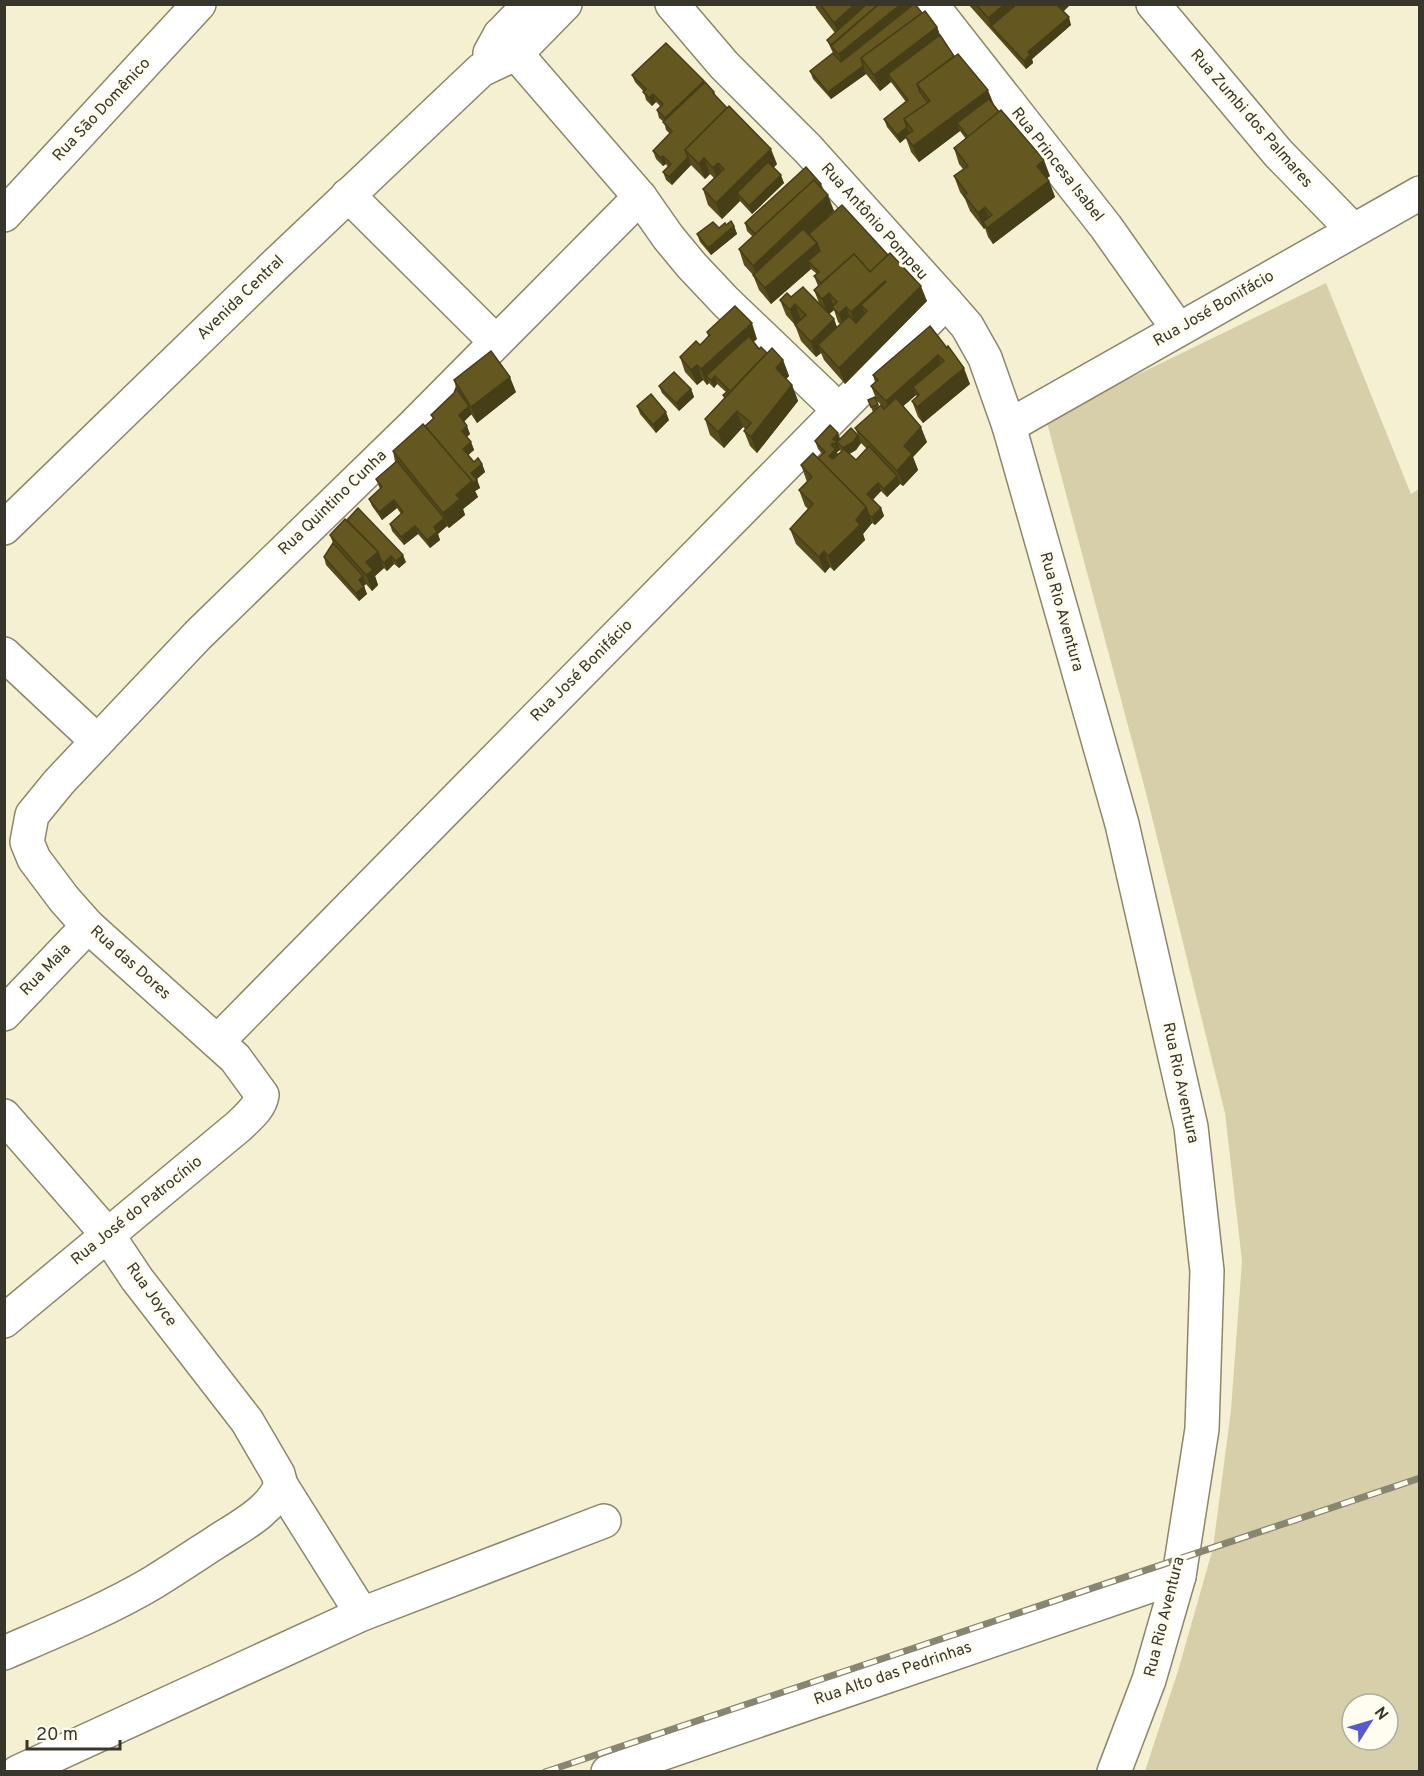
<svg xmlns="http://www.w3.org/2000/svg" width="1424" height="1776" font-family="Overpass,sans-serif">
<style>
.green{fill:#d7cfa9;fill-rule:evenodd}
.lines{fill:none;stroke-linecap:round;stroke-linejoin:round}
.minor-casing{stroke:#8c866b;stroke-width:36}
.minor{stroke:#fff;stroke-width:33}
.rail-casing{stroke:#888571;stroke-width:7}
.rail{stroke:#fffcf0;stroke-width:4.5;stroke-dasharray:14;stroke-linecap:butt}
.wall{fill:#564c1c;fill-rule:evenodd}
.shaded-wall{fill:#463e16}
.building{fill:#645820;stroke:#463e16;stroke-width:1.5}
.labels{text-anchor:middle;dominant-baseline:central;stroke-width:6;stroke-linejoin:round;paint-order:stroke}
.street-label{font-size:16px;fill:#38362a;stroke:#fffcf0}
</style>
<rect width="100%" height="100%" fill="#f6f0d2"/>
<path class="green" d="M1326 283 1411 494 1419 489V1771H1145L1178 1671 1213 1548 1231 1410 1242 1261 1225 1113 1146 793 1046 419ZM1352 1704H1388V1740H1352Z"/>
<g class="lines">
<defs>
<g id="minor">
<path d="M672 4 724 65 808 149 946 302 967 326 985 358 1009 426 1122 824 1191 1127 1207 1271 1202 1429 1179 1576 1149 1680 1114 1772"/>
<path d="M931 4 1106 227 1178 329"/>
<path d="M1153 4 1278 153 1353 230"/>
<path d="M500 35 640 197 668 237 692 266 726 302 839 410"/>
<path d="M490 53 500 35 530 4"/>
<path d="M348 195 495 341"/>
<path d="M4 215 199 4"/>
<path d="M1009 426 1420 193"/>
<path d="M4 528 272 268 481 70 517 53 565 4"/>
<path d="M4 654 97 741"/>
<path d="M4 1014 88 926"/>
<path d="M218 1041 946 302"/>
<path d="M4 1116 107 1234 137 1279 247 1421 278 1474 281 1485 362 1614"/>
<path d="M4 1321 239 1126C248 1117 260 1108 262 1095L235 1058 88 926 64 899 34 859 27 842 32 815 59 782 198 635 413 426 640 197"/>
<path d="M4 1653C55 1631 107 1610 154 1582 175 1569 196 1555 216 1542 239 1527 271 1511 281 1485"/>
<path d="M18 1772 362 1614 604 1521"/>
<path d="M608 1772 1179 1576"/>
</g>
</defs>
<use href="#minor" class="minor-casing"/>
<use href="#minor" class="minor"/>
<defs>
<path id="rail" d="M545 1772 1420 1478"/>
</defs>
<use href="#rail" class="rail-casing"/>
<use href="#rail" class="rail"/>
</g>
<g class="wall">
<path d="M815 4H915L922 13 937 27 940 35 954 56 1050 176 1047 178 1049 181 1055 197 993 244 988 237 985 228 984 229 970 211 965 199 960 192 954 176 963 169 959 164 954 148 966 139 960 131 919 162 911 152 906 138 900 143 887 127 884 119 906 102 891 82 880 91 866 74 831 99 813 79 810 71 833 53 827 40 835 33 816 8Z"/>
<path d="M968 4H1071L1063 11 1071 25 1032 59 1033 63 1026 69Z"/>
<path d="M632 75 704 83 714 92 716 97 777 164 774 167 784 183 752 214 740 201 722 219 708 205 703 189 714 178 710 174 705 179 691 165 672 185 666 180 663 172 668 167 666 164 663 166 656 159 653 151 670 134 666 130 664 122 659 118 657 110 660 106 656 102 652 106 646 100 644 92 635 82Z"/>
<path d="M821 184 834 211 810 234 927 301 845 384 824 360 821 353 816 357 801 341 795 325 786 315 780 300 791 297 819 303 814 290 818 286 814 276 817 274 811 269 771 304 759 290 753 275 744 265 739 249 753 237 747 231 745 223ZM834 310 838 322 840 324 837 327 834 319 829 314Z"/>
<path d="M726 225 734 226 737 234 711 255 700 242 697 234Z"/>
<path d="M930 326 970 384 923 423 918 417 912 401 917 397 916 395 903 406 927 442 913 457 918 470 903 486 900 484 887 497 881 491 873 500 881 508 884 516 875 525 872 523 863 534 865 540 834 571 830 567 825 573 796 544 790 529 808 509 805 506 799 490 807 482 801 465 818 458 822 454 818 449 815 441 840 439 858 435 855 428 873 412 868 400 875 397 879 407 881 405 877 401 871 386 875 382 873 375ZM861 443 867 449 856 460 849 454 856 450ZM840 450 842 452 838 455 837 452Z"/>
<path d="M707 332 757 339 753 342 759 349 783 360 789 376 786 379 792 385 798 401 757 453 750 446 744 431 745 429 743 427 724 448 710 435 705 419 724 398 723 395 726 392 717 384 714 388 709 383 707 385 703 380 697 385 685 372 680 357 700 345 708 336Z"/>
<path d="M454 380 516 392 477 423 471 414 464 422 470 434 467 437 471 442 474 450 468 455 474 462 482 464 485 472 477 479 480 488 475 491 478 497 463 509 465 515 449 528 446 525 447 526 438 534 440 540 430 548 418 534 404 545 392 531 390 524 401 514 397 508 382 520 372 506 369 499 380 489 376 479 395 462 393 451 425 426 433 419 431 415 454 393 456 388Z"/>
<path d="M659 386 691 389 694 397 679 411 662 393Z"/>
<path d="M637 406 669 420 656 433 640 414Z"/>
<path d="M345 519 406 562 399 568 394 564 387 571 384 568 375 576 378 585 372 591 366 584 364 586 367 594 359 601 326 565 324 557 333 543 330 535Z"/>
</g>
<g class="shaded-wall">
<path d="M855 4H879L840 39 834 23Z"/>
<path d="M891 4H915L844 70 839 54 837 53 839 59 836 51Z"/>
<path d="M1005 4H1029L991 26 988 18Z"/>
<path d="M1059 4H1071L1061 14 1058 6Z"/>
<path d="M1069 17 1071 25 1032 59 1033 63 1026 69 1024 61 1028 52Z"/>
<path d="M937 27 943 43 888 74 891 82 880 91 874 75Z"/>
<path d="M863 66 866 74 831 99 828 92Z"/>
<path d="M704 81 707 89 668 126 665 118Z"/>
<path d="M988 90 994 105 957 123 960 131 919 162 913 146Z"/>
<path d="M653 94 656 102 652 106 649 98Z"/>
<path d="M907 127 910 135 905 136 906 138 900 143 897 135Z"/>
<path d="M771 149 777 164 742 199 737 193 740 201 722 219 716 203Z"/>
<path d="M663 156 666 164 663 166 661 158Z"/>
<path d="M688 157 691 165 672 185 669 177Z"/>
<path d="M704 158 710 174 705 179 699 164Z"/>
<path d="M1044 160 1050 176 1042 182 1037 166Z"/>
<path d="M718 163 724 178 719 183 713 168Z"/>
<path d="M781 175 784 183 752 214 749 206Z"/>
<path d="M1049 181 1055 197 993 244 987 228Z"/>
<path d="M828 195 834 211 759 281 753 266Z"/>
<path d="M985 207 991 223 983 222 985 228 984 229 978 213Z"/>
<path d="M734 226 737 234 711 255 708 248Z"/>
<path d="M817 243 823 259 808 261 811 269 771 304 765 288Z"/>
<path d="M885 281 891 297 867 311 861 305 867 319 857 328 851 312Z"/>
<path d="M921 286 927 301 845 384 839 368Z"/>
<path d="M829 293 835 309 832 307 834 310 828 315 822 299Z"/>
<path d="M795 304 801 320 795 325 790 310Z"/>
<path d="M846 307 852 323 845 329 839 314Z"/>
<path d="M834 319 839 334 818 345 821 353 816 357 811 342Z"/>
<path d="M752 323 757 339 715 377 717 384 714 388 711 380 706 376 709 383 707 385 701 369Z"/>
<path d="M938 355 944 370 913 387 916 395 892 416 886 401Z"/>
<path d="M783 360 789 376 782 383 776 368Z"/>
<path d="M697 365 703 380 697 385 691 370Z"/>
<path d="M964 368 970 384 923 423 917 407Z"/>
<path d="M510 377 516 392 477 423 471 407Z"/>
<path d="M792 385 798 401 757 453 751 437Z"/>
<path d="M691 389 694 397 679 411 676 403Z"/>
<path d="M469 406 472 414 462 423 459 415Z"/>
<path d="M737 411 743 427 724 448 718 432Z"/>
<path d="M666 412 669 420 656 433 653 425Z"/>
<path d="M467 426 470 434 464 438 462 431Z"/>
<path d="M921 427 927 442 913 457 918 470 903 486 897 471 904 446Z"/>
<path d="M838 433 841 441 837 442 840 450 837 452 833 439Z"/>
<path d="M858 435 861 443 856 450 846 456 843 448Z"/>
<path d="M471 442 474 450 466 457 463 449Z"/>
<path d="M833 443 839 457 832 464 829 456 831 445Z"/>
<path d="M482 464 485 472 474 481 471 473Z"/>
<path d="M897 476 900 484 887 497 884 489Z"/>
<path d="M477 480 480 488 475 491 478 497 463 509 465 515 449 528 443 513 456 495 472 481Z"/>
<path d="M878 483 881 491 870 502 867 494Z"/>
<path d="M394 500 397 508 382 520 379 512Z"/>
<path d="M866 507 872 523 863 534 865 540 834 571 828 556Z"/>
<path d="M881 508 884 516 875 525 872 517Z"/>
<path d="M444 518 447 526 438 534 440 540 430 548 427 540 434 527Z"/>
<path d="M415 526 418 534 404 545 401 537Z"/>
<path d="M824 551 830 567 825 573 819 557Z"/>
<path d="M378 552 384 568 375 576 378 585 372 591 366 575V562Z"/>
<path d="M403 555 406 562 399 568 396 561Z"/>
<path d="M391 556 394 564 387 571 384 563Z"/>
<path d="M363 576 366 584 361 588 359 580Z"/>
<path d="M364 587 367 594 359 601 356 593Z"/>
</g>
<g class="building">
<path d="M820 4H855L834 23Z"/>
<path d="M867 4H879L831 45 827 40Z"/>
<path d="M879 4H901L839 54 837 53 831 46Z"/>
<path d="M914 4H915L922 13 861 58 863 66 828 92 810 71 833 53 841 62Z"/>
<path d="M976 4H1005L988 18Z"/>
<path d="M1017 4H1059L1058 6 1069 17 1028 52 1030 55 1024 61 991 26Z"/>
<path d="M925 11 937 27 874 75 861 58Z"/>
<path d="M940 35 954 56 917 84 920 92 928 103 904 119 907 127 897 135 884 119 908 100 888 74Z"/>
<path d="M666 43 704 81 665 118 657 110 663 104 653 94 649 98 643 92 646 89 632 75Z"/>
<path d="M958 54 988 90 913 146 905 136 913 131 904 119 930 101 917 84Z"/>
<path d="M705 82 714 92 713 93 727 108 685 150 688 157 669 177 663 172 671 164 663 156 661 158 653 151 672 131 663 122Z"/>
<path d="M989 99 999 112 968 137 957 123Z"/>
<path d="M729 106 771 149 716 203 703 189 724 169 718 163 713 168 704 158 699 164 685 150Z"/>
<path d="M1001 110 1044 160 1037 166 1049 181 987 228 983 222 992 215 985 207 978 213 964 195 967 193 954 176 968 166 954 148Z"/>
<path d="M768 162 781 175 749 206 737 193Z"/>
<path d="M806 167 821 184 819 186 814 180 755 234 745 223Z"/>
<path d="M814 180 828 195 753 266 739 249Z"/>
<path d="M842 205 888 255 870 272 854 254 821 283 814 276 819 272 808 261 820 251 817 243 809 234Z"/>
<path d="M731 221 734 226 708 248 697 234 713 222 719 228 725 223 726 225Z"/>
<path d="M803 229 817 243 765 288 753 275Z"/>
<path d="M890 253 921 286 839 368 818 345 849 316 856 323 867 311 861 305 886 282 885 281 851 312 846 307 839 314 832 307 837 302 829 293 822 299 814 290 854 254 870 272Z"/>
<path d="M803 287 834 319 811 342 795 325 806 315 795 304 790 310 780 300 787 293 791 297Z"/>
<path d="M735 306 752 323 701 369 697 365 691 370 680 357 696 341 700 345 710 335 707 332Z"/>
<path d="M930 326 947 348 948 346 964 368 917 407 912 401 919 395 913 387 944 361 938 355 886 401 871 386 878 380 873 375Z"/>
<path d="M749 336 759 349 761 347 767 353 725 397 723 395 729 390 715 376 711 380 706 376Z"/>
<path d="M772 348 783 360 776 368 792 385 751 437 744 431 751 423 737 411 718 432 705 419Z"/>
<path d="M491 351 510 377 471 407 454 380Z"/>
<path d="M674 372 691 389 676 403 659 386Z"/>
<path d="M456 388 469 406 459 415 467 426 462 431 471 442 463 449 474 462 478 458 482 464 471 473 477 480 473 483 425 426 434 418 431 415 454 393Z"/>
<path d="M651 394 666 412 653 425 637 406Z"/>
<path d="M875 397 878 405 871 407 868 400Z"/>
<path d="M896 398 921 427 904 446 912 454 897 471 855 428 881 405 884 409Z"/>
<path d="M423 424 472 481 456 495 460 499 443 513 393 451Z"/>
<path d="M830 425 838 433 833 439 837 442 851 428 858 435 853 442 843 448 837 442 834 444 833 443 831 445 836 449 829 456 833 459 844 449 856 460 869 446 897 476 884 489 878 483 867 494 881 508 872 517 869 515 866 507 818 458 825 452 815 441Z"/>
<path d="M813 453 866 507 856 520 860 525 828 556 824 551 819 557 790 529 813 504 799 490 812 477 801 465Z"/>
<path d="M397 461 444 518 434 527 437 532 427 540 415 526 401 537 390 524 403 512 394 500 379 512 369 499 382 487 376 479Z"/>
<path d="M358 508 403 555 396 561 391 556 384 563 381 560 378 552 347 520Z"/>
<path d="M345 519 378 552 366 562 373 570 366 575 330 535Z"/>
<path d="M333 543 363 576 359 580 364 587 356 593 324 557Z"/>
</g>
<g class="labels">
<g class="street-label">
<text transform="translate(102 110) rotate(-47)">Rua São Domênico</text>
<text transform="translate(1251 119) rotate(49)">Rua Zumbi dos Palmares</text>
<text transform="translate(1057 165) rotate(52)">Rua Princesa Isabel</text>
<text transform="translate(874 222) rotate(48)">Rua Antônio Pompeu</text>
<text transform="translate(241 298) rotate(-44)">Avenida Central</text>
<text transform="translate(1214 309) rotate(-30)">Rua José Bonifácio</text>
<text transform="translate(333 503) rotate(-44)">Rua Quintino Cunha</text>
<text transform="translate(1061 612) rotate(74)">Rua Rio Aventura</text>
<text transform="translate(582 671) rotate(-45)">Rua José Bonifácio</text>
<text transform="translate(130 963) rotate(42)">Rua das Dores</text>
<text transform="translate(46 970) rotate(-46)">Rua Maia</text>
<text transform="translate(1180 1083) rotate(78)">Rua Rio Aventura</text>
<text transform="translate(137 1211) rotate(-39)">Rua José do Patrocínio</text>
<text transform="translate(151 1295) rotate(54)">Rua Joyce</text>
<text transform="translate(1165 1617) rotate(-76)">Rua Rio Aventura</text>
<text transform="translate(893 1674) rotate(-19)">Rua Alto das Pedrinhas</text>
</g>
</g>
<rect width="1424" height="1776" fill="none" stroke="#38362a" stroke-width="12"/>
<g transform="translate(1370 1722) rotate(53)"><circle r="28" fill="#fffcf0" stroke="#afada1" stroke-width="1.5"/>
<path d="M0-4.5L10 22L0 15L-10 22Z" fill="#585ad1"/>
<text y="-9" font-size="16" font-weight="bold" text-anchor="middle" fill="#38362a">N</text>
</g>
<path d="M27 1740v9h93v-9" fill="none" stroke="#38362a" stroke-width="3"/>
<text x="36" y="1740" font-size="18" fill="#38362a" stroke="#fffcf0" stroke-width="4.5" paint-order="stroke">20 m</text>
</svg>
